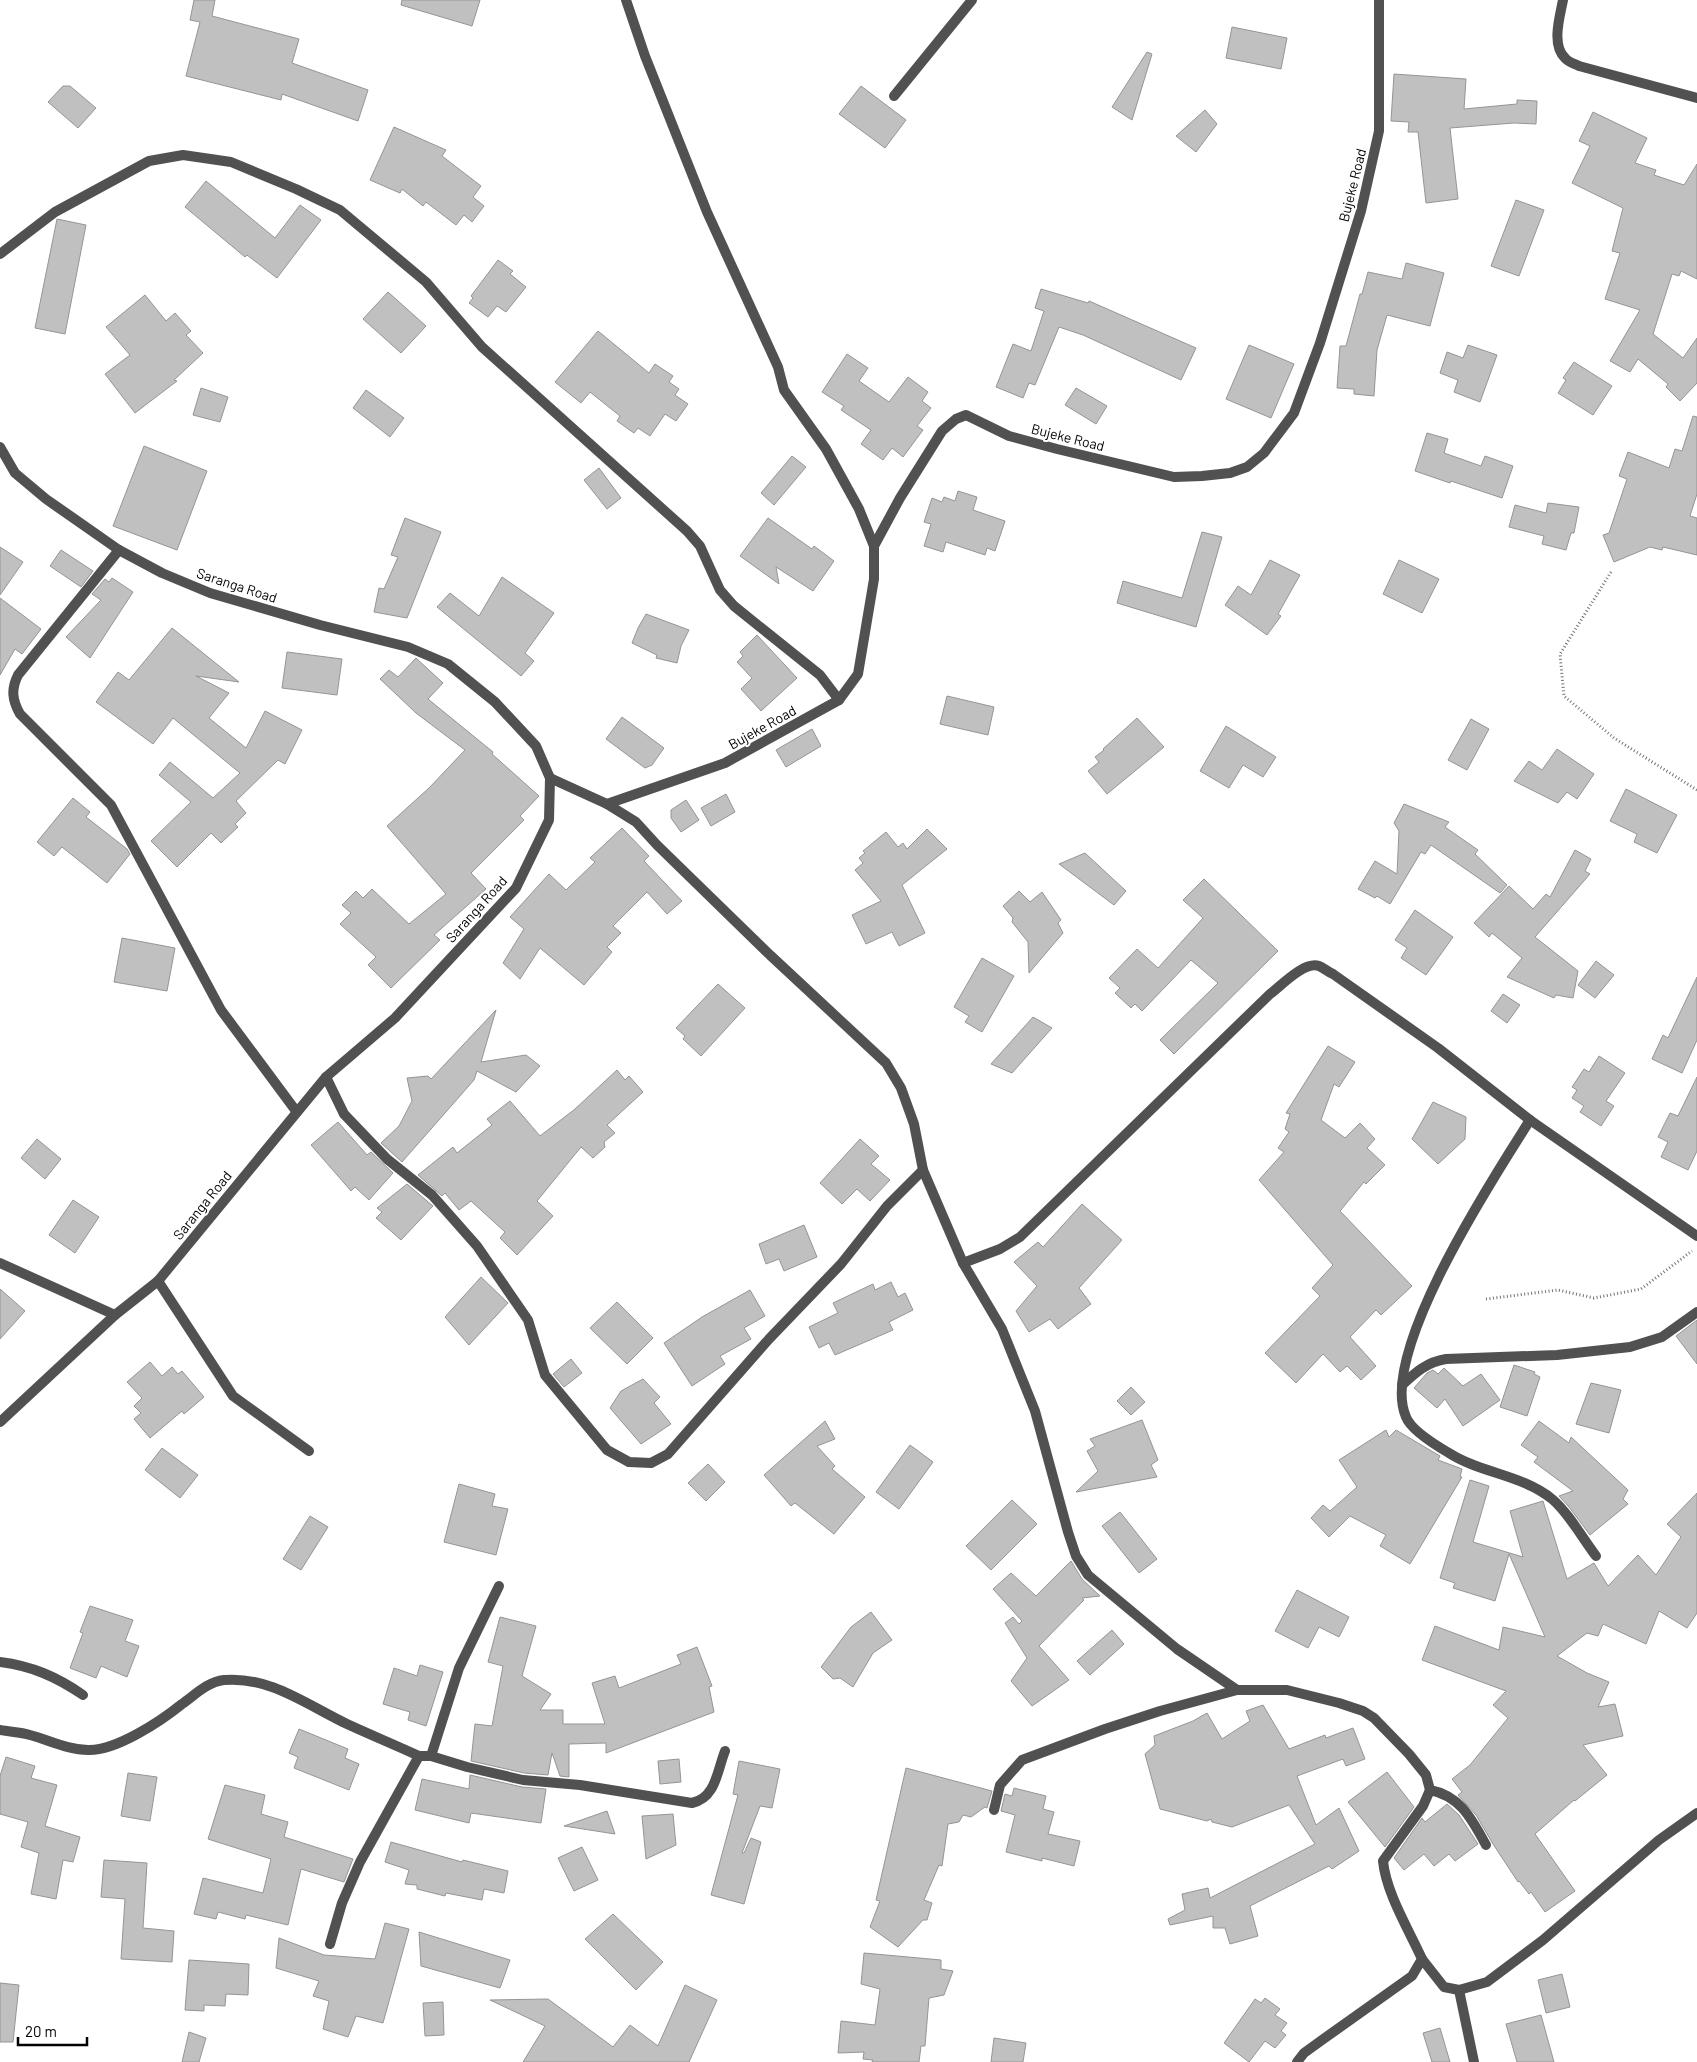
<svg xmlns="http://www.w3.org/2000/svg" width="1697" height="2062" font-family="Barlow,sans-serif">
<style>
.building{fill:#c0c0c0;stroke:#959595}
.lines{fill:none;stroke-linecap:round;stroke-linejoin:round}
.path{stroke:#737373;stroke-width:3;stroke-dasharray:1 2.5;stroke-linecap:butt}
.service{stroke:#515151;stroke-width:10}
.minor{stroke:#515151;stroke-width:10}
.labels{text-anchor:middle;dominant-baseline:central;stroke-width:4;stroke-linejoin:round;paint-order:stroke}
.street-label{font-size:14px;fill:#000;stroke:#fff}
</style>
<rect width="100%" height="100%" fill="#fff"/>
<g class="building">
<path d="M194 0H215L212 16 299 39 292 63 368 90 358 121 282 94 281 100 186 76 200 22 190 20Z"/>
<path d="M402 0H480L472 26 401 5Z"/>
<path d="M1232 27 1287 38 1281 69 1226 58Z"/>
<path d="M1147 52 1152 54 1132 120 1112 107Z"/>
<path d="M1394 74 1466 79 1464 109 1517 104V100L1537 101 1536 124 1514 123 1450 128 1458 199 1426 203 1418 132H1408L1409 122 1391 121Z"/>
<path d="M63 86H70L96 108 78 128 48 102Z"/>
<path d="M861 86 906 120 885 148 839 114Z"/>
<path d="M1205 110 1217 124 1196 152 1176 136Z"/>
<path d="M1593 112 1647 138 1635 163 1656 170 1654 175 1684 185 1697 164V279L1681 271 1679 276 1672 274 1653 334 1683 358 1697 338V383L1680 401 1666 387 1668 384 1638 359 1630 372 1610 361 1640 310 1605 299 1620 253 1612 251 1623 208 1572 183 1590 146 1579 141Z"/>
<path d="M394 127 446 150 442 156 481 186 473 197 484 206 472 222 464 215 456 225 426 202 423 206 402 189 400 193 370 180Z"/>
<path d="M206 181 275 238 300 205 321 220 277 278 247 255 245 257 185 207Z"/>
<path d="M1516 200 1544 210 1519 276 1491 266Z"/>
<path d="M57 219 86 225 65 334 35 328Z"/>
<path d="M498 260 513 271 510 274 526 287 506 312 497 306 488 317 469 303 473 298 471 296Z"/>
<path d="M1406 263 1444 273 1430 326 1387 315 1377 350 1374 396 1354 394V389L1337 388 1340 346H1346L1360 294H1362L1368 272 1402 279Z"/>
<path d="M1041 289 1088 303 1089 301 1196 348 1181 380 1083 335 1059 327 1035 385 1029 383 1023 398 996 387 1013 344 1031 351 1044 311 1035 308Z"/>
<path d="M388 292 426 326 401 353 363 319Z"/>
<path d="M145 295 166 321 175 313 191 331 186 335 203 353 174 380 177 381 135 413 105 374 130 355 106 327Z"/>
<path d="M598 331 649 373 655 364 673 376 669 382 679 389 675 395 688 404 676 421 665 414 650 436 638 428 634 433 617 421 620 416 590 392 581 403 555 382Z"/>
<path d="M1249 345 1294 364 1271 418 1226 399Z"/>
<path d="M1468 345 1497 355 1480 402 1454 392 1458 380 1440 373 1447 352 1463 358Z"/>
<path d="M847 354 868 368 859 381 889 402 908 377 928 392 922 401 931 408 917 426 923 430 903 457 892 448 883 460 861 444 871 430 841 410 844 406 822 392Z"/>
<path d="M1574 362 1612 386 1593 415 1558 393 1566 380 1563 378Z"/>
<path d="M201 388 228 397 220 422 193 415Z"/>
<path d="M1076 388 1107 406 1096 424 1065 405Z"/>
<path d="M366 390 404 418 390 437 353 408Z"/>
<path d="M1693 416 1697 417V494L1690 516 1697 518V555L1663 547 1662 550 1650 547 1614 562 1603 535 1609 533 1627 479 1619 476 1628 452 1669 468 1675 449 1682 451Z"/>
<path d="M1427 433 1448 439 1444 453 1481 466 1485 456 1513 466 1502 498 1451 481 1450 483 1415 471Z"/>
<path d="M144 446 207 471 177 550 113 526Z"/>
<path d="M792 456 806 467 774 505 761 493Z"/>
<path d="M599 468 621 498 607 509 584 480Z"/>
<path d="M958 491 977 497 973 510 1005 521 995 551 987 548 985 555 946 542 943 552 924 546 931 524 924 522 932 498 942 502 944 497 955 501Z"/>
<path d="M1548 503 1579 507 1574 533H1571L1566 550 1542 544 1544 536 1509 527 1515 505 1546 513Z"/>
<path d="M405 518 441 532 407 618 374 612 379 588 384 589 398 557 391 555Z"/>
<path d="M768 518 812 549 814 546 834 561 813 591 776 567 779 584 740 556Z"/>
<path d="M1202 532 1222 537 1196 627 1117 603 1123 581 1182 598Z"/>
<path d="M0 547 23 562 0 595Z"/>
<path d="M61 550 93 571 81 587 50 566Z"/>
<path d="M1270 560 1300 575 1278 614 1281 616 1267 635 1225 605 1238 586 1251 595Z"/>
<path d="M1399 560 1439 579 1422 613 1383 594Z"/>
<path d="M502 577 554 613 525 653 534 661 521 676 437 607 450 593 479 616Z"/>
<path d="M112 578 133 592 90 658 66 637 101 600 92 594 105 579 109 582Z"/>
<path d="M0 598 41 629 22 654 15 649 0 675Z"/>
<path d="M646 614 689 630 681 646 677 663 656 658 657 655 632 643 638 628Z"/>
<path d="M172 628 239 682 196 676 229 693 209 718 246 748 265 711 302 730 285 764 278 760 236 801 246 813 235 824 238 827 221 843 211 833 177 867 151 841 191 802 159 775 170 762 213 798 240 773 173 718 153 744 96 702 118 672 129 680Z"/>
<path d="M757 635 797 678 761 711 741 689 752 678 737 662 743 656 740 652Z"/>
<path d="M287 652 342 659 337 695 282 688Z"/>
<path d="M416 658 443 683 428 699 493 752 492 754 539 796 520 816 524 820 471 873 486 889 434 935 440 940 391 988 368 965 376 957 340 924 351 913 342 905 356 891 363 898 372 889 409 924 446 894 387 826 429 788 465 750 416 713 380 679 389 670 398 677Z"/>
<path d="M947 696 994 707 988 735 940 724Z"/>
<path d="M622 717 664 748 652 765 645 768 606 739Z"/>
<path d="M1137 718 1164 747 1107 794 1088 771 1099 762 1095 757 1104 750 1103 749Z"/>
<path d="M1471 719 1489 729 1467 770 1448 760Z"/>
<path d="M1226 726 1276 757 1263 777 1243 765 1229 788 1200 771Z"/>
<path d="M812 729 821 746 786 767 776 750Z"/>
<path d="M1557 749 1594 774 1577 799 1567 792 1558 803 1514 781 1529 761 1542 770Z"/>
<path d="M1626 789 1677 815 1657 853 1634 842 1637 834 1610 821Z"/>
<path d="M726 794 735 812 711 826 701 808Z"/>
<path d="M73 798 90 812 86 817 127 849 130 854 107 883 62 847 54 856 37 842Z"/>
<path d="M686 800 699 820 681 832 671 818V810Z"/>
<path d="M1404 804 1449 822 1445 827 1478 850 1475 854 1507 885 1500 893 1431 845 1425 854 1421 852 1390 904 1377 896 1375 898 1358 889 1375 861 1397 874 1399 831 1394 823Z"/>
<path d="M622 828 649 856 644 861 682 901 667 914 647 892 613 926 621 933 607 947 612 952 584 985 540 948 520 979 503 963 524 929 510 917 549 874 566 890 595 862 590 858Z"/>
<path d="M927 829 947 849 902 885 925 933 899 946 892 932 866 944 852 915 881 901 855 870 863 863 859 858 865 853 863 851 886 832 898 847 903 843 907 849Z"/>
<path d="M1575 850 1591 859 1585 871 1590 874 1535 937 1578 971 1573 998 1556 995 1554 998 1507 977 1522 958 1492 933 1489 937 1474 923 1509 886 1533 909 1546 894 1550 897Z"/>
<path d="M1085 853 1126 891 1114 905 1059 864Z"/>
<path d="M1204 879 1278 951 1174 1054 1160 1040 1218 983 1191 960 1142 1011 1135 1004 1131 1008 1115 993 1120 988 1109 978 1137 949 1158 968 1203 918 1183 900Z"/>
<path d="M1019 891 1030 902 1042 892 1061 920 1058 923 1063 933 1029 973 1028 942 1012 922 1013 918 1003 906Z"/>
<path d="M1415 910 1453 937 1426 975 1401 958 1407 948 1395 940Z"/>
<path d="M122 938 175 948 167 991 114 982Z"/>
<path d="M982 958 1014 976 982 1032 965 1022 969 1016 954 1007Z"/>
<path d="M1596 961 1614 975 1595 998 1578 985Z"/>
<path d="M1697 977V1040L1682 1073 1652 1059 1663 1035 1668 1038Z"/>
<path d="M718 984 745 1008 701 1056 683 1039 685 1036 676 1028Z"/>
<path d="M1503 994 1520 1005 1507 1023 1491 1011Z"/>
<path d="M496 1010 481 1062 526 1055 540 1066 516 1092 477 1071 474 1080 402 1162 381 1143 399 1126 412 1101 407 1078 428 1076 431 1079Z"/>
<path d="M1033 1017 1052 1028 1012 1073 991 1064Z"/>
<path d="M1328 1046 1355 1062 1339 1087 1334 1084 1321 1120 1345 1138 1360 1123 1375 1139 1367 1148 1385 1165 1366 1184 1364 1182 1340 1211 1412 1286 1381 1315 1376 1310 1350 1337 1376 1366 1361 1380 1347 1366 1340 1372 1323 1354 1296 1383 1265 1353 1320 1296 1312 1288 1333 1265 1259 1180 1284 1152 1278 1148 1289 1132 1285 1129 1290 1114 1286 1113Z"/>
<path d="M1599 1056 1625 1073 1606 1101 1614 1106 1601 1126 1580 1112 1584 1106 1572 1098 1577 1090 1572 1087 1584 1069 1589 1072Z"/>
<path d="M617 1070 625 1080 629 1076 643 1092 607 1125 615 1133 604 1142 605 1147 593 1158 581 1147 537 1201 553 1216 517 1255 500 1238 505 1232 471 1201 459 1210 445 1193 442 1196 418 1175 453 1147 457 1153 492 1125 487 1119 510 1101 540 1136 575 1109Z"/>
<path d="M1697 1077V1151L1688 1170 1661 1157 1668 1142 1658 1137 1670 1113 1678 1116Z"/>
<path d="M1433 1102 1466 1117 1465 1139 1438 1164 1412 1139Z"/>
<path d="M338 1122 367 1155 371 1152 393 1173 369 1200 355 1187 351 1191 311 1145Z"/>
<path d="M37 1139 61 1159 45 1179 21 1158Z"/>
<path d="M860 1139 879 1156 871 1164 890 1180 870 1201 857 1189 842 1204 820 1183Z"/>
<path d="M407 1184 433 1206 401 1240 376 1218 382 1212 377 1208Z"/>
<path d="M73 1200 99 1217 75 1253 49 1235Z"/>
<path d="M1082 1204 1122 1240 1079 1288 1091 1304 1058 1329 1050 1319 1029 1332 1016 1311 1037 1286 1014 1262 1038 1242 1043 1247Z"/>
<path d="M804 1225 817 1257 784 1271 779 1259 766 1264 759 1244Z"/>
<path d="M481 1277 508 1303 469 1345 445 1317Z"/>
<path d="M891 1282 898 1297 905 1293 913 1310 889 1322 893 1330 835 1355 829 1343 819 1348 809 1327 838 1313 833 1303 873 1284 875 1290Z"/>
<path d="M0 1289 25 1311 0 1339Z"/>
<path d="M750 1290 765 1316 744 1328 751 1339 720 1356 725 1364 692 1386 664 1343 702 1317Z"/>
<path d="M617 1302 653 1338 627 1364 590 1328Z"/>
<path d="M1697 1320V1364L1676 1336Z"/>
<path d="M571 1359 582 1373 564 1387 553 1374Z"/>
<path d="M150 1362 162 1376 172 1367 178 1374 182 1371 204 1397 184 1414 182 1411 150 1438 134 1419 141 1413 134 1406 142 1398 127 1382Z"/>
<path d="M1514 1365 1535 1372 1534 1374 1540 1377 1527 1416 1500 1407Z"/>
<path d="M1444 1368 1463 1386 1481 1374 1500 1400 1463 1426 1445 1399 1437 1408 1414 1388 1427 1373 1433 1370 1438 1374Z"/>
<path d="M643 1379 660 1397 654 1403 671 1424 641 1444 610 1408 621 1391Z"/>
<path d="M1591 1383 1621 1390 1609 1433 1576 1424Z"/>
<path d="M1131 1387 1145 1402 1131 1415 1117 1401Z"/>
<path d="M1142 1420 1158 1460 1151 1465 1157 1477 1076 1492 1098 1471 1087 1451 1095 1446 1090 1439Z"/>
<path d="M825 1421 835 1439 817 1446 835 1466 832 1469 865 1497 834 1534 795 1503 791 1506 764 1475Z"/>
<path d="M1539 1421 1569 1443 1571 1437 1628 1490 1623 1499 1628 1504 1590 1535 1569 1507 1559 1496 1573 1491 1534 1462 1538 1457 1521 1445Z"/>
<path d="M1386 1430 1389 1437 1396 1430 1440 1456 1438 1460 1462 1469 1460 1477H1462L1410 1564 1380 1546 1386 1535 1350 1516 1329 1537 1311 1518 1323 1505 1330 1511 1357 1487 1339 1460Z"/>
<path d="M910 1445 933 1462 899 1509 876 1492Z"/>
<path d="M162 1448 198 1475 180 1498 145 1470Z"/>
<path d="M708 1464 725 1482 706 1501 688 1483Z"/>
<path d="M1470 1480 1489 1486 1473 1542 1523 1557 1510 1511 1543 1501 1567 1579 1594 1563 1608 1586 1638 1555 1656 1575 1681 1537 1667 1524 1697 1493V1613L1687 1628 1659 1611 1646 1644 1603 1624 1598 1636 1587 1633 1557 1656 1587 1673 1609 1682 1598 1707 1615 1704 1623 1736 1583 1745 1607 1775 1575 1801 1574 1800 1535 1834 1575 1891 1545 1912 1531 1892 1529 1894 1519 1881 1518 1882 1493 1844 1476 1815 1458 1795 1462 1792 1452 1779 1470 1765 1508 1718 1493 1705 1506 1691 1422 1660 1435 1626 1499 1650 1503 1627 1545 1637 1509 1554 1495 1601 1453 1588 1455 1583 1440 1578Z"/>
<path d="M459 1484 495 1494 492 1506 508 1509 496 1555 444 1542Z"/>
<path d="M1012 1500 1037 1524 991 1570 966 1546Z"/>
<path d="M1120 1512 1157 1559 1139 1573 1102 1526Z"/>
<path d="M310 1516 328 1527 301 1570 283 1559Z"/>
<path d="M1071 1561 1082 1579 1100 1596 1082 1598 1084 1600 1039 1646 1069 1680 1032 1706 1011 1681 1027 1658 1005 1623 1013 1617 1019 1624 1022 1621 993 1589 1011 1573 1036 1596Z"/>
<path d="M1297 1590 1349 1617 1339 1637 1319 1627 1308 1648 1275 1631Z"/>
<path d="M90 1606 133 1620 125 1641 139 1646 127 1677 101 1666 96 1678 70 1668 83 1633 80 1632Z"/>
<path d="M871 1612 892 1640 873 1653 853 1687 840 1678 833 1679 821 1667 851 1627Z"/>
<path d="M500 1617 536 1626 522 1676 551 1694 540 1710H563V1724H605L592 1683 615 1676 619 1688 681 1664 677 1655 697 1647 712 1686 709 1687 714 1712 606 1753V1743L569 1744V1777L560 1776 552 1753 548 1775 524 1773 471 1761 475 1724 492 1726 503 1666 488 1662Z"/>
<path d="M1112 1630 1124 1644 1090 1675 1077 1661Z"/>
<path d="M420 1665 443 1672 426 1726 408 1720 410 1712 383 1704 394 1668 417 1676Z"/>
<path d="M1263 1705 1289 1749 1325 1735 1326 1738 1353 1728 1365 1759 1346 1766 1343 1759 1297 1776 1316 1825 1339 1808 1359 1851 1332 1869 1329 1866 1250 1906 1258 1936 1230 1944 1225 1928H1213V1916L1170 1925 1168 1919 1185 1910 1182 1894 1208 1888 1210 1898 1315 1844 1289 1805 1232 1827 1212 1822 1211 1819 1207 1821 1160 1809 1145 1754 1155 1745 1154 1736 1193 1721 1207 1713 1222 1739 1250 1721 1246 1711Z"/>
<path d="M299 1729 348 1749 345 1758 359 1764 349 1790 294 1768 298 1757 289 1753Z"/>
<path d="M6 1757 35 1766 31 1778 57 1785 45 1826 80 1837 73 1862 63 1860 56 1899 31 1894 39 1853 21 1847 28 1822 0 1814V1776Z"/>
<path d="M679 1759 681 1782 660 1784 658 1761Z"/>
<path d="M739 1761 780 1769 772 1808 760 1806 742 1853H744L751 1838 761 1842 744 1904 711 1895 738 1795 733 1794Z"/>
<path d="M906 1768 992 1791 987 1808 985 1807 971 1817 963 1815 959 1822 948 1824 942 1866 939 1865 924 1900 932 1903 927 1920H923L898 1947 870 1927 880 1901 876 1900Z"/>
<path d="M1387 1772 1414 1807 1385 1847 1348 1802Z"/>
<path d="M128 1773 157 1777 150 1821 121 1816Z"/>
<path d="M470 1775 522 1787 546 1789 541 1823 471 1813 469 1823 415 1810 422 1779 469 1789Z"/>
<path d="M225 1785 265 1795 261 1814 288 1822 284 1837 353 1859 344 1882 301 1869 288 1925 246 1915 245 1919 218 1912 216 1919 194 1914 203 1878 263 1893 271 1859 208 1839Z"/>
<path d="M1014 1788 1046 1796 1043 1809 1054 1812 1048 1834 1080 1841 1074 1866 1042 1858V1861L1006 1852 1015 1815 1001 1811 1005 1794 1012 1796Z"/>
<path d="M1447 1804 1459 1815 1478 1844 1455 1861 1449 1854 1434 1866 1424 1854 1404 1870 1394 1858 1422 1818 1425 1822Z"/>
<path d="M607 1811 615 1834 564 1826Z"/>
<path d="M673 1814 676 1845 646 1859 642 1816Z"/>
<path d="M391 1842 462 1862 463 1860 508 1871 504 1893 484 1889 482 1900 446 1893 445 1896 417 1889V1885L405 1884 409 1870 385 1862Z"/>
<path d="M582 1847 598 1880 574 1891 558 1858Z"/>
<path d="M104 1860 147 1863 143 1928 174 1931 172 1962 121 1959 125 1899 101 1897Z"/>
<path d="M613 1914 663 1962 636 1990 585 1939Z"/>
<path d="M385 1923 409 1929 383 2023 356 2016 348 2037 323 2029 329 2001 313 1996 319 1981 276 1968 279 1938 324 1955 375 1959Z"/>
<path d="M419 1932 510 1960 500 1988 421 1966Z"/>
<path d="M864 1953 941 1960V1969L953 1971 944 1995 929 1998 925 2046H921L919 2062H872L873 2060 863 2059 864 2052 838 2053 841 2021 875 2025 880 1989 861 1984Z"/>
<path d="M189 1960 249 1964 248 1995 226 1994 225 2006 204 2005V2011L185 2010Z"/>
<path d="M1562 1974 1570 2007 1546 2013 1538 1980Z"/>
<path d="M0 1983 19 1985 13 2042H0Z"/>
<path d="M685 1985 717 2000 689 2062H523L545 2026 490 2000 548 1999 613 2047 630 2025 658 2046Z"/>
<path d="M1265 1998 1280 2009 1275 2015 1287 2023 1281 2031 1286 2035 1275 2048 1265 2041 1249 2062 1224 2043 1255 1999 1261 2003Z"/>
<path d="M443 2002 444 2035 425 2036 423 2003Z"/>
<path d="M1541 2015 1554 2062H1517L1506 2024Z"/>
<path d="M1440 2028 1450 2062H1432L1423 2033Z"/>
<path d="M189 2032 206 2038 199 2062H182Z"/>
<path d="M994 2038 1026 2043 1023 2062H991Z"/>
</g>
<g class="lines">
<g class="path">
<path d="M1611 572 1560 654 1564 696 1614 738 1697 790"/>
<path d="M1486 1299 1558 1290 1594 1298 1641 1289 1692 1251"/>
</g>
<path class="service" d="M0 1662C32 1666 57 1677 83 1695"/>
<g class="minor">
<path d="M626 0 645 56 707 212 778 367 784 390 826 449 859 509 874 546"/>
<path d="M1563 0C1560 16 1551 45 1565 58 1568 62 1575 64 1579 66L1697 98"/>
<path d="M894 96 972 0"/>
<path d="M0 254 55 212 149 161 183 155 231 162 296 189 340 210 426 282 482 347 687 531 700 546 720 590 734 606 820 675 839 700"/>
<path d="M0 447 15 473 46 499 119 550 162 573 210 593 320 625 408 647 448 664 495 702 536 746 550 778 549 820 516 888 395 1018 326 1077 158 1281 115 1315 0 1422"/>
<path d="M119 550 18 675C11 689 12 700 20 714L111 805 221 1010 296 1111"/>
<path d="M550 778 607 804 636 822 657 845 770 955 886 1063 901 1088 914 1124 923 1170 963 1263 1002 1329 1035 1411 1068 1532 1076 1556 1088 1575 1177 1649 1237 1690H1287L1339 1703 1363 1711 1374 1718 1409 1754 1426 1775 1430 1790C1461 1796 1472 1820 1486 1845"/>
<path d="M607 804 725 763 839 700 858 674 874 579V546L900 498 942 431 956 419 966 415 1009 436 1057 449 1174 477 1202 476 1230 473 1247 467 1264 453 1294 413 1320 343 1361 211 1379 131V0"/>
<path d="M326 1077 344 1114 387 1159 432 1195 477 1246 528 1320 545 1375 607 1450 629 1462 651 1463 668 1454 769 1339 841 1264 887 1206 923 1170"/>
<path d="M1530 1120C1494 1177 1378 1353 1406 1417 1411 1430 1437 1446 1449 1453 1480 1473 1523 1475 1552 1499 1568 1512 1583 1539 1596 1556"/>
<path d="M0 1263 115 1315"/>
<path d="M963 1263 1000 1249 1020 1237 1270 994C1281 986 1304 961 1319 966 1324 968 1328 972 1333 974L1438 1048 1530 1120 1697 1236"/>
<path d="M158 1281 233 1396 309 1451"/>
<path d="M1402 1385C1416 1372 1427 1362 1446 1359L1557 1355 1630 1347 1662 1337 1697 1312"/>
<path d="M0 1730C10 1732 20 1732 30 1735 49 1740 68 1750 88 1750 116 1751 161 1721 182 1704 195 1695 207 1682 224 1680 270 1676 307 1705 347 1724 371 1735 395 1745 419 1756H431L467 1767 523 1780 580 1785 692 1803C716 1798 717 1771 725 1751"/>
<path d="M431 1756 459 1668 499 1586"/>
<path d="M994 1810 1000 1785 1022 1760 1105 1729 1160 1711 1237 1690"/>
<path d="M330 1944 342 1903 360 1862 419 1756"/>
<path d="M1422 1959 1444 1987 1459 1990 1487 1982 1543 1940 1659 1840 1697 1813"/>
<path d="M1459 1990 1474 2062"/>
<path d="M1297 2062 1304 2053 1322 2040 1412 1976 1422 1959C1409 1930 1386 1893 1383 1861L1423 1806 1430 1790"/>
</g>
</g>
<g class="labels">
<g class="street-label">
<text transform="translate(1352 185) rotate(-76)">Bujeke Road</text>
<text transform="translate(1068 437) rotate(14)">Bujeke Road</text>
<text transform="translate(237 585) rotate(18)">Saranga Road</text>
<text transform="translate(762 727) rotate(-29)">Bujeke Road</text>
<text transform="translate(476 909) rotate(-48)">Saranga Road</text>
<text transform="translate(202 1205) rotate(-51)">Saranga Road</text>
</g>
</g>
<path d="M18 2037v8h69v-8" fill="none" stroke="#000000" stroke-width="2.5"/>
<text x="25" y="2037" font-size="15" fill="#000000" stroke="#ffffff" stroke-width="4" paint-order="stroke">20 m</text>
</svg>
